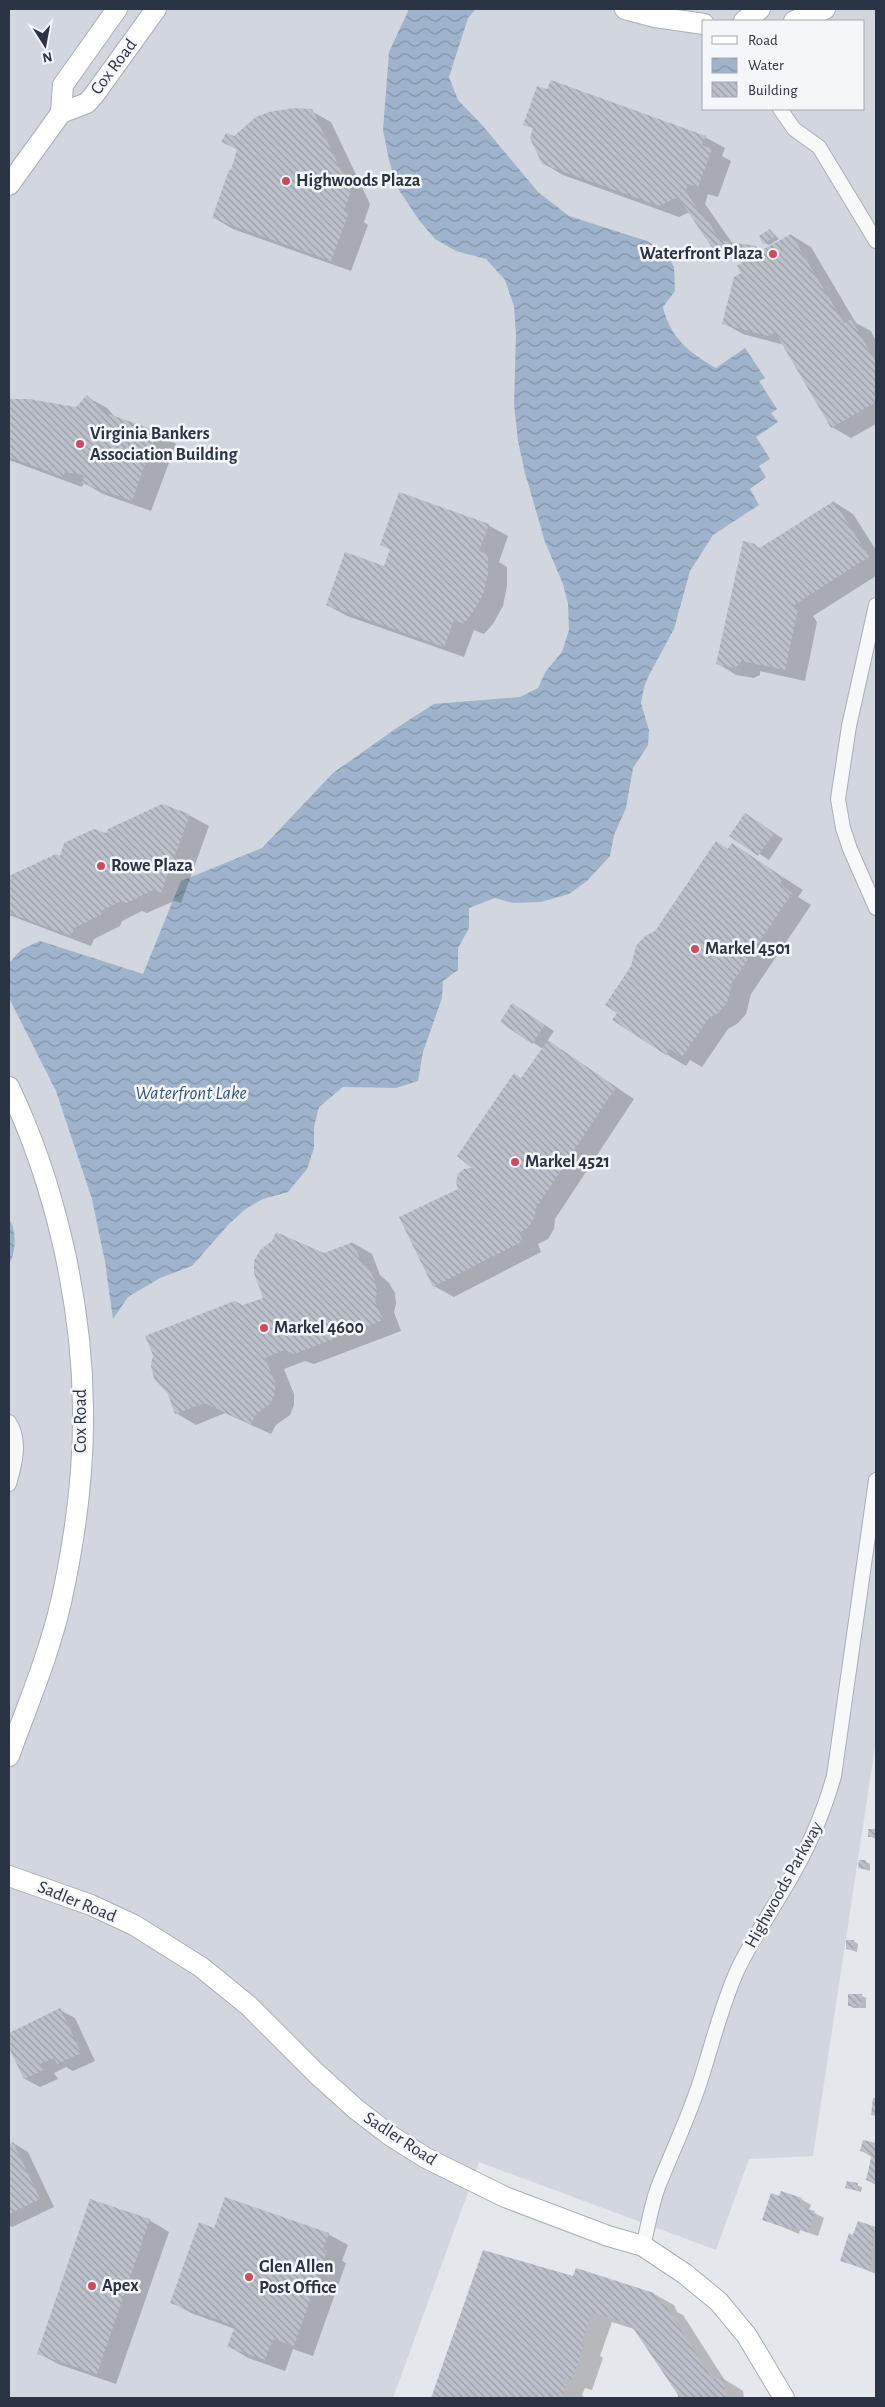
<svg xmlns="http://www.w3.org/2000/svg" width="885" height="2407" font-family="'Alegreya Sans',sans-serif">
<style>
.built{fill:#d2d6de;fill-rule:evenodd}
.water{fill:url(#water-waves)}
.shadow{fill:#0003}
.building{fill:url(#building-back-hatch)}
.lines{fill:none;stroke-linecap:round;stroke-linejoin:round}
.street-casing{stroke:#a9aeb7;stroke-width:16}
.secondary-casing{stroke:#a9aeb7;stroke-width:22}
.street{stroke:#f7f8fa;stroke-width:14}
.secondary{stroke:#fff;stroke-width:20}
.poi-dot{fill:#d1495b;stroke:#f4f6f9;stroke-width:2}
.labels{text-anchor:middle;dominant-baseline:central;stroke-width:5;stroke-linejoin:round;paint-order:stroke}
.street-label{font-size:18px;fill:#2b3445;stroke:#f4f6f9}
.poi-label{font-size:18px;font-weight:bold;fill:#2b3445;stroke:#f4f6f9;text-anchor:start}
.water-label{font-size:19px;font-style:italic;fill:#34527a;stroke:#f4f6f9}
</style>
<defs>
<pattern id="water-waves" width="16" height="10" patternUnits="userSpaceOnUse" patternTransform="scale(1.25)"><rect width="16" height="10" fill="#9fb4cc"/><path d="M0 5q4-4 8 0t8 0" fill="none" stroke="#8293a7"/></pattern>
<pattern id="building-back-hatch" width="6" height="6" patternUnits="userSpaceOnUse" patternTransform="scale(1.25)"><rect width="6" height="6" fill="#bbc0ca"/><path d="M-1 5l2 2M0 0l6 6M5-1l2 2" fill="none" stroke="#989da6"/></pattern>
</defs>
<rect width="100%" height="100%" fill="#e4e7ec"/>
<path class="built" d="M9 9H876V1740L813 2156 749 2159 716 2250 479 2162 393 2398H9ZM704 21H864V109H704Z"/>
<g class="water">
<path d="M409 9H476L468 18 449 77 458 100 483 126 538 192 569 216 647 241 666 253 674 267 675 291 663 307C670 337 689 353 716 368L745 348 765 378 759 381 777 409 771 413 778 422 756 437 770 459 759 466 766 477 750 489 759 505 713 535 690 571 674 629 649 675 644 687 641 703 649 730 648 745 633 768 626 808 614 835 610 856 587 881 569 894 541 902 513 903 495 898 469 908V928L458 948V970L443 981 442 998 423 1052 418 1081 396 1088 343 1087 319 1107 314 1127V1148L307 1169 288 1192 263 1199 247 1208 229 1224 192 1266 160 1278 128 1297 113 1319 105 1262 92 1199 56 1091 9 998V963L22 949 40 941 143 974 181 881 262 848 333 773 398 727 434 704 520 697 538 688 546 671 562 652 569 630 568 604 563 584 545 542 525 473 518 441 514 404 516 335 514 306 505 280 486 259 456 251 435 239 419 220 397 187 389 160 383 130 389 52Z"/>
<path d="M9 1219C17 1230 16 1253 9 1264Z"/>
</g>
<g class="shadow">
<path d="M311 111 331 122 370 204 364 222 368 225 351 271 233 229 214 218 232 172 238 150 223 142Z"/>
<path d="M525 124 705 137 725 148 722 156 731 161 718 197 708 194 705 204 733 244 755 248 763 252 791 235 811 247 856 323 871 331 876 341V424L851 438 832 427 784 345 743 334 723 323 747 261 734 259 714 248 705 237 690 212 679 217 563 175 543 163 534 129Z"/>
<path d="M770 230 779 239 769 245 764 243Z"/>
<path d="M87 397 107 408 116 418 156 432 176 444 151 511 103 494 84 483 82 487 9 460V401L29 400 76 409Z"/>
<path d="M834 502 853 514 876 550V576L813 616 817 622 805 681 760 671V675L754 678 736 675 717 663 755 545 761 549Z"/>
<path d="M488 525 508 536 499 562 507 567V586L503 606 493 624 484 634 474 630 464 657 347 616 327 605 385 568 391 550 382 545Z"/>
<path d="M189 815 209 826 181 903 174 901 147 913 142 911 122 921 120 926 94 939 91 946 9 915V878L56 856 61 857 107 835Z"/>
<path d="M755 820 783 839 769 860 731 835Z"/>
<path d="M732 844 803 890 798 897 811 905 751 994 746 1014 737 1024 728 1029 702 1067 690 1060 686 1066 666 1054 656 932Z"/>
<path d="M522 1010 554 1031 547 1041 634 1099 555 1219 554 1229 548 1239 538 1244 541 1252 454 1297 434 1286 459 1189 475 1168 522 1079 543 1049 502 1022Z"/>
<path d="M353 1243 372 1254 380 1275 389 1283 395 1293 396 1304 394 1312 401 1331 314 1364 305 1361 284 1369 294 1394V1405L290 1415 276 1425 271 1434 225 1413 196 1425 176 1413 243 1307 264 1299 324 1254Z"/>
<path d="M875 1830 876 1831V1839L869 1836Z"/>
<path d="M865 1861 870 1864V1871L860 1868Z"/>
<path d="M853 1941 858 1944 857 1952 847 1949Z"/>
<path d="M862 1996 866 1998V2008H853L849 2005Z"/>
<path d="M60 2010 75 2018 95 2061 73 2071 66 2067 54 2073 58 2079 40 2087 25 2079 9 2045V2034Z"/>
<path d="M864 2141 876 2144V2185L867 2180 872 2157 862 2151Z"/>
<path d="M13 2143 28 2152 54 2207 12 2227 9 2225V2145Z"/>
<path d="M848 2183 862 2187 861 2192 847 2188Z"/>
<path d="M780 2197 801 2199 811 2205 809 2210 824 2218 818 2236 800 2230 799 2234 764 2219Z"/>
<path d="M149 2220 169 2232 116 2384 58 2364 38 2353Z"/>
<path d="M859 2222 876 2228V2274L841 2260Z"/>
<path d="M215 2229 328 2234 348 2245 342 2261 346 2263 313 2356 293 2349 285 2371 248 2358 229 2346 235 2329 191 2313 172 2302Z"/>
<path d="M483 2252 574 2278 654 2294 674 2305 677 2312 683 2315 724 2379 743 2391 744 2398H680V2394L637 2330 612 2322 600 2356 603 2358 592 2390 585 2388 582 2395 585 2398H432Z"/>
</g>
<g class="building">
<path d="M551 80 706 136 702 145 712 149 698 187 688 184 686 192 706 221 708 220 719 240 756 246 759 252 791 234 844 323 851 319 876 362V402L831 428 775 332 768 336 722 324 734 277 741 273 737 266 751 257 750 255 713 249 678 197 659 206 542 164 530 138 533 128 523 125 537 86 547 89Z"/>
<path d="M293 108 312 109 351 192 344 211 349 212 331 261 212 218 229 170H231L237 149 221 142 226 133 234 136 256 117 269 112Z"/>
<path d="M770 229 775 237 763 244 759 236Z"/>
<path d="M87 395 103 412 157 431 132 501 82 483 84 475 65 472 63 477 9 457V399H29L76 407Z"/>
<path d="M399 492 489 524 479 551 488 554V575L483 595 473 612 464 624 454 620 444 647 326 605 345 552 384 566 390 549 380 545Z"/>
<path d="M834 501 869 557 794 605 798 610 785 670 741 661 740 664 734 668 716 664 743 541 755 544 758 549Z"/>
<path d="M162 804 190 814 161 893 153 890 127 903 121 901 103 910 101 915 74 928 72 936 9 913V876L56 854 60 856 64 843 94 829 106 833 108 829Z"/>
<path d="M745 813 774 833 758 856 729 836Z"/>
<path d="M716 841 728 849 732 843 784 878 780 884 792 893 732 983 727 1003 718 1013 709 1018 682 1057 670 1049 666 1055 612 1020 617 1013 605 1005 631 966 636 946 645 936 655 931Z"/>
<path d="M512 1003 545 1025 532 1044 500 1022Z"/>
<path d="M548 1040 616 1087 536 1208 535 1217 528 1228 519 1233 523 1241 433 1287 399 1217 458 1189 456 1182 458 1174 464 1169 472 1168 457 1156 514 1073 521 1078Z"/>
<path d="M276 1232 324 1253 353 1242 361 1262 370 1270 375 1281 377 1292 375 1301 383 1320 294 1354 284 1350 265 1358 275 1382V1394L270 1404 256 1414 251 1424 204 1403 175 1414 168 1394 154 1379 151 1366 153 1355 145 1336 234 1301 243 1305 263 1298 254 1273V1261L260 1250 272 1241Z"/>
<rect x="868" y="1829" width="7" height="8"/>
<path d="M859 1860H866L865 1869 858 1868Z"/>
<path d="M846 1940H854L853 1950 846 1949Z"/>
<rect x="848" y="1994" width="14" height="12"/>
<path d="M60 2008 81 2053 57 2064 54 2058 40 2064 44 2070 24 2079 9 2048V2033Z"/>
<path d="M873 2098H876V2116L871 2115Z"/>
<path d="M863 2140 876 2143V2183L866 2180 872 2154 860 2151Z"/>
<path d="M13 2142 40 2199 9 2214V2144Z"/>
<path d="M847 2181 858 2183 857 2190 845 2188Z"/>
<path d="M781 2191 802 2198 799 2206 815 2211 808 2232 790 2226 789 2229 762 2220 771 2193 779 2196Z"/>
<path d="M225 2197 329 2233 323 2249 327 2251 294 2346 273 2339 265 2360 227 2347 235 2326 170 2303 199 2222 214 2228Z"/>
<path d="M90 2199 150 2219 97 2374 37 2354Z"/>
<path d="M858 2221 876 2227 871 2242 874 2243 870 2256 873 2257 869 2270 840 2261 849 2233 853 2235Z"/>
<path d="M483 2250 573 2276 576 2268 654 2293 660 2304 664 2303 712 2379 724 2378 725 2398H678V2395L631 2325 592 2312 581 2344 584 2345 572 2380 565 2378 563 2383 567 2384 562 2398H431Z"/>
</g>
<g class="lines">
<defs>
<g id="street">
<path d="M780 109 794 129 819 147 876 241"/>
<path d="M876 605 849 726 838 799 843 828 850 849 876 908"/>
<path d="M9 1422C21 1440 15 1464 9 1484"/>
<path d="M643 2246C648 2227 651 2206 658 2187 672 2152 688 2119 700 2082 712 2045 721 2007 737 1971 751 1941 769 1915 786 1886 807 1851 823 1815 834 1776L876 1480"/>
</g>
<g id="secondary">
<path d="M625 9 655 17 704 24"/>
<path d="M744 21 760 9"/>
<path d="M794 21 825 9"/>
<path d="M61 113 63 85 117 9"/>
<path d="M9 185 61 113 87 103 94 95 156 9"/>
<path d="M9 1087C55 1183 82 1302 83 1408 84 1473 75 1539 61 1602 49 1655 27 1706 9 1756"/>
<path d="M9 1876 91 1905 134 1925 201 1967 249 2006 318 2075 357 2110 391 2136 426 2158 505 2197 608 2236 643 2246 685 2274 719 2302 747 2336 784 2398"/>
</g>
</defs>
<use href="#street" class="street-casing"/>
<use href="#secondary" class="secondary-casing"/>
<use href="#street" class="street"/>
<use href="#secondary" class="secondary"/>
</g>
<g class="poi-dot">
<circle cx="286" cy="181" r="5"/>
<circle cx="773" cy="254" r="5"/>
<circle cx="80" cy="444" r="5"/>
<circle cx="101" cy="866" r="5"/>
<circle cx="695" cy="949" r="5"/>
<circle cx="515" cy="1162" r="5"/>
<circle cx="264" cy="1328" r="5"/>
<circle cx="249" cy="2277" r="5"/>
<circle cx="92" cy="2286" r="5"/>
</g>
<g class="labels">
<g class="street-label">
<text transform="translate(114 67) rotate(-53)">Cox Road</text>
<text transform="translate(81 1421) rotate(-90)">Cox Road</text>
<text transform="translate(784 1885) rotate(-61)">Highwoods Parkway</text>
<text transform="translate(77 1902) rotate(22)">Sadler Road</text>
<text transform="translate(400 2139) rotate(33)">Sadler Road</text>
</g>
<g class="poi-label">
<text x="296" y="181">Highwoods Plaza</text>
<text x="763" y="254" text-anchor="end">Waterfront Plaza</text>
<text x="90" y="434">Virginia Bankers<tspan x="90" dy="21">Association Building</tspan></text>
<text x="111" y="866">Rowe Plaza</text>
<text x="705" y="949">Markel 4501</text>
<text x="525" y="1162">Markel 4521</text>
<text x="274" y="1328">Markel 4600</text>
<text x="259" y="2267">Glen Allen<tspan x="259" dy="21">Post Office</tspan></text>
<text x="102" y="2286">Apex</text>
</g>
<g class="water-label">
<text x="191" y="1093">Waterfront Lake</text>
</g>
</g>
<rect width="885" height="2407" fill="none" stroke="#2b3445" stroke-width="20"/>
<rect x="702" y="20" width="162" height="90" fill="#f4f6f9" stroke="#a4a8b1"/>
<rect x="712" y="36" width="25" height="8" fill="#ffffff" stroke="#a4a8b1"/>
<text x="748" y="45" font-size="15" fill="#2b3445">Road</text>
<rect x="712" y="58" width="25" height="15" fill="url(#water-waves)" stroke="#a4a8b1"/>
<text x="748" y="70" font-size="15" fill="#2b3445">Water</text>
<rect x="712" y="82" width="25" height="15" fill="url(#building-back-hatch)" stroke="#a4a8b1"/>
<text x="748" y="95" font-size="15" fill="#2b3445">Building</text>
<g transform="translate(45 45) rotate(169)" stroke="#f4f6f9" stroke-width="4" paint-order="stroke">
<path d="M0-4L9 19L0 12L-9 19Z" fill="#2b3445"/>
<text y="-8" font-size="14" font-weight="bold" text-anchor="middle" fill="#2b3445">N</text>
</g>
</svg>
